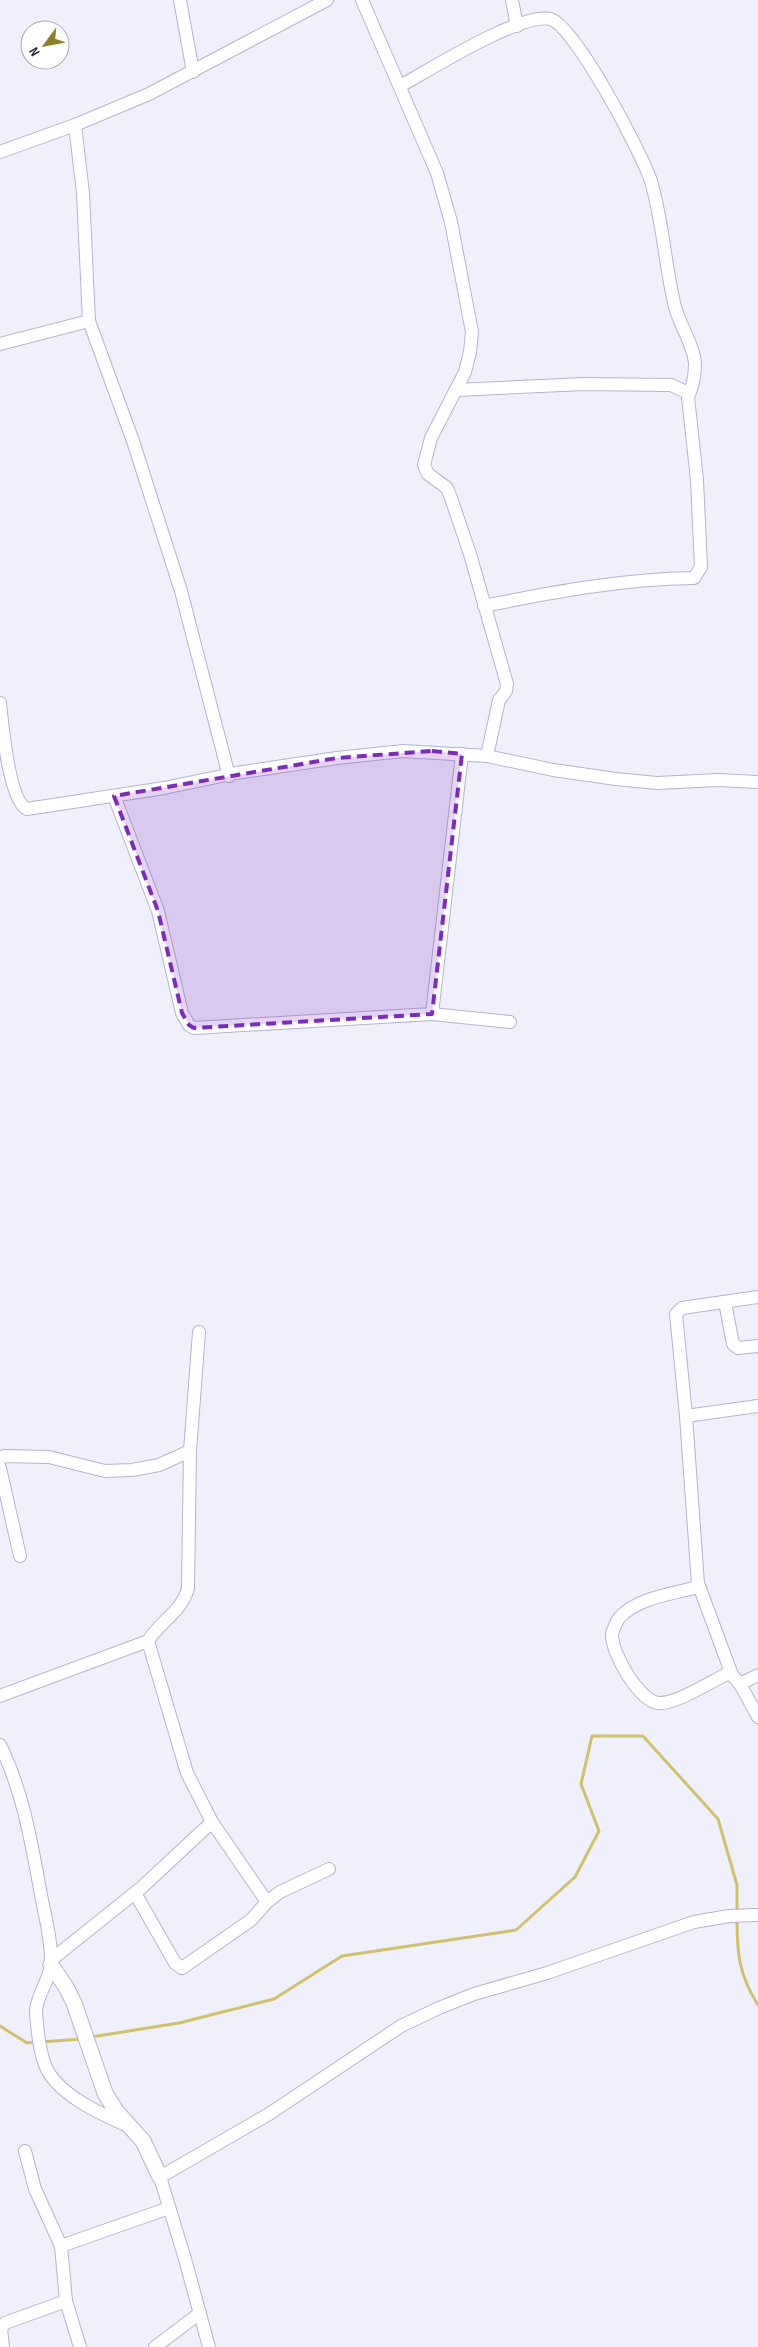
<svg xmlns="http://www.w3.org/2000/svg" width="758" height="2347" font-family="'Sofia Sans Condensed',sans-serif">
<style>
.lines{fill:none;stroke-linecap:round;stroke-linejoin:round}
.stream{stroke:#d1c168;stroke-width:3}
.minor-casing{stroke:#b3b3d0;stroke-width:14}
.major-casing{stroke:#b3b3d0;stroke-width:17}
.minor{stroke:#fff;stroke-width:12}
.major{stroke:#fff;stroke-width:15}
.marked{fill:#7b2cbf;fill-opacity:0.2;stroke:#7b2cbf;stroke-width:4;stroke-dasharray:10 6;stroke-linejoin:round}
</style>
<rect width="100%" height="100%" fill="#f0f0fc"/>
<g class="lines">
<g class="stream">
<path d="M737 1918C737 1954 739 1975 758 2005"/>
<path d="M0 2026 27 2043 35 2042"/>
<path d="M91 2037 179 2023 274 1999 342 1956 516 1930 575 1877 599 1831 581 1784 592 1736H643L718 1819 737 1885V1912"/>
<path d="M41 2042 82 2039"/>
</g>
<defs>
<g id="minor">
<path d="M180 0 193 72"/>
<path d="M362 0 437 173 451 222 472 332 470 352 465 372 431 438 424 465 428 474 447 488 451 498 470 554 507 684 506 691 499 700 487 756"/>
<path d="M512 0 517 26"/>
<path d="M400 86C428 71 521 12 550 19 575 25 642 154 651 181 663 222 665 266 675 307 680 326 694 345 695 364 695 376 693 386 688 397"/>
<path d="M75 125 83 193 89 321 133 441 181 591 229 776"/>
<path d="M0 152 75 125 149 94 327 0"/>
<path d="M0 344 89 321"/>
<path d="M456 390 584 384 671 385 686 392 688 397 697 480 701 567 694 578C622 579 553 592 484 606"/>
<path d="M0 703C2 722 9 801 27 809L164 788 236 773 337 758 403 751 487 756 553 770 616 779 657 783 718 780 758 782"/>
<path d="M114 796 158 911 182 1013 189 1025 194 1028 432 1014 462 754"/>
<path d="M432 1014 510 1022"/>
<path d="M758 1297 682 1308 676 1314 686 1416 698 1584 694 1588C671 1594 638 1598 620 1617 617 1620 613 1630 612 1634 611 1653 640 1703 660 1703 678 1703 710 1682 727 1674L732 1675 740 1684 758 1717"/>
<path d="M725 1302 733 1344 738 1348 758 1346"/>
<path d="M686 1416 758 1406"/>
<path d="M0 1459 4 1456 49 1457 105 1471 132 1470 159 1465 190 1451"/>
<path d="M0 1468 20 1556"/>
<path d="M698 1583 732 1675"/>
<path d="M740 1684 758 1675"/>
<path d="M0 1696 148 1641C160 1621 182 1612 188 1588L190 1451 199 1332"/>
<path d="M0 1745C24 1793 32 1847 42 1900 46 1920 52 1944 51 1964 49 1982 37 1994 36 2011 37 2028 39 2049 45 2065 56 2094 101 2114 128 2126"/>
<path d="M135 1893 175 1963 182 1968 251 1920 267 1902 212 1822 187 1773 148 1641"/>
<path d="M267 1902 280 1892 329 1869"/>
<path d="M51 1960 141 1888 212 1822"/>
<path d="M25 2151 35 2189 61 2246 66 2301 80 2347"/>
<path d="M61 2246 169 2208"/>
<path d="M3 2347 1 2329 5 2323 66 2301"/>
<path d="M155 2347 200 2313"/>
<path d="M209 2347 185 2259 160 2177 269 2114 401 2026 439 2008 474 1994 547 1973 694 1922 729 1916 758 1915"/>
</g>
<path id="major" d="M51 1965 66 1987 74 2003 105 2093 116 2111 143 2141 160 2177"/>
</defs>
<use href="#minor" class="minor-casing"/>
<use href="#major" class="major-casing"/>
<use href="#minor" class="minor"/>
<use href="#major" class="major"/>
</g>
<path class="marked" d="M432 751 462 754 432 1014 194 1028 189 1025 182 1013 158 911 114 796 337 758Z"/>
<g transform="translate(45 45) rotate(238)"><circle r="24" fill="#ffffff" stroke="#a9a9ad"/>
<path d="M0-4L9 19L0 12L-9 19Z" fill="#8e7f26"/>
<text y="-8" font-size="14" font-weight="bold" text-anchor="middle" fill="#272732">N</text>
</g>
</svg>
